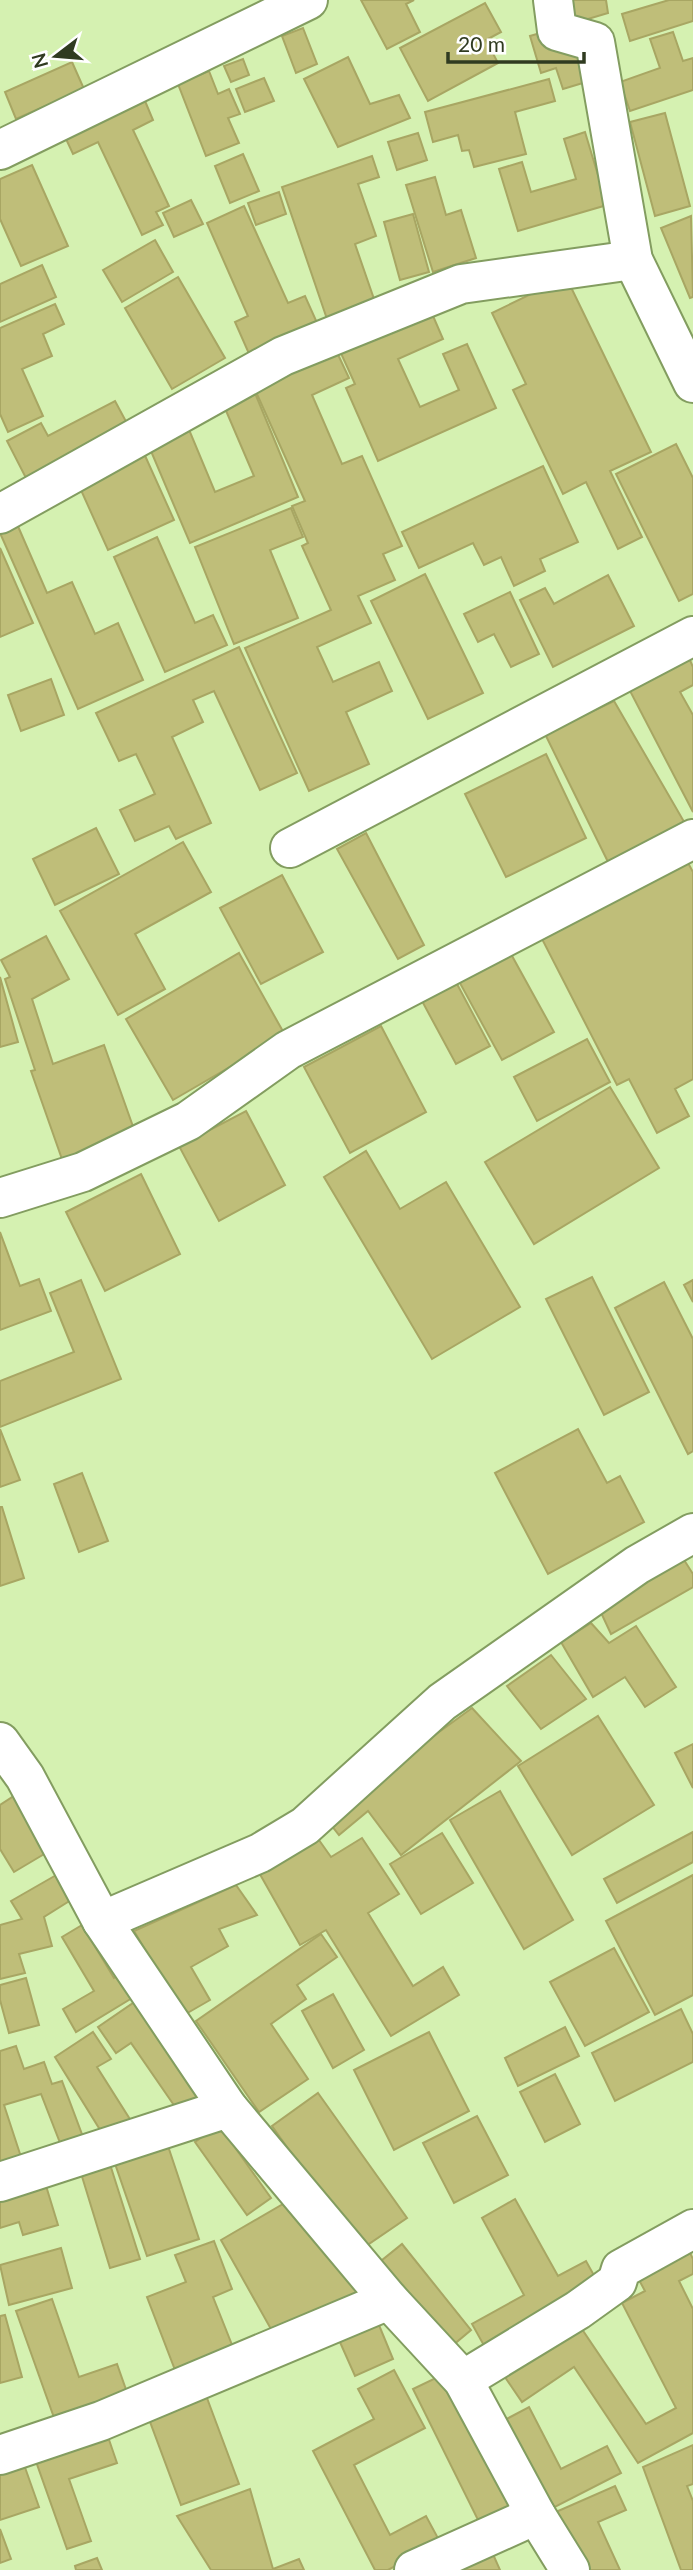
<svg xmlns="http://www.w3.org/2000/svg" width="693" height="2570" font-family="Lato,sans-serif">
<style>
.building{fill:#bfbe79;stroke:#a8a663;stroke-width:2}
.lines{fill:none;stroke-linecap:round;stroke-linejoin:round}
.minor-casing{stroke:#839d60;stroke-width:42}
.minor{stroke:#fff;stroke-width:38}
</style>
<rect width="100%" height="100%" fill="#d5f1b1"/>
<g class="building">
<path d="M361 0H414L406 4 420 32 387 49Z"/>
<path d="M565 0H606L608 13 568 25Z"/>
<path d="M669 0H693V21L630 41 622 14Z"/>
<path d="M485 3 501 32 486 40 498 63 428 101 400 48Z"/>
<path d="M303 28 317 64 296 73 282 36Z"/>
<path d="M547 31 573 40 579 60 589 57 596 79 563 89 556 68 541 73 530 36Z"/>
<path d="M673 32 683 61 693 58V90L630 111 620 82 660 68 650 39Z"/>
<path d="M348 57 370 104 399 95 410 118 338 147 304 79Z"/>
<path d="M243 59 249 75 231 82 224 66Z"/>
<path d="M72 62 84 89 16 119 5 92Z"/>
<path d="M209 71 218 94 229 89 240 114 228 118 239 143 206 156 178 84Z"/>
<path d="M264 78 274 101 245 112 236 89Z"/>
<path d="M549 79 555 101 515 112 526 154 474 167 469 150 462 151 458 135 433 142 425 112Z"/>
<path d="M145 101 153 120 133 130 169 206 156 212 163 225 142 235 98 142 73 154 66 139Z"/>
<path d="M665 113 690 206 655 216 630 122Z"/>
<path d="M585 132 607 205 518 231 499 169 522 162 531 192 576 179 564 139Z"/>
<path d="M418 133 427 160 397 170 388 142Z"/>
<path d="M243 154 259 191 230 203 215 166Z"/>
<path d="M372 156 379 177 358 184 376 236 355 244 375 302 327 319 282 187Z"/>
<path d="M32 165 68 246 21 266 0 219V179Z"/>
<path d="M435 177 446 215 461 210 476 258 433 272 406 185Z"/>
<path d="M279 192 286 214 256 225 248 203Z"/>
<path d="M191 200 203 224 174 237 163 213Z"/>
<path d="M244 206 288 303 305 296 318 325 250 356 235 322 248 316 207 223Z"/>
<path d="M413 214 429 272 400 280 384 222Z"/>
<path d="M691 216 693 297 690 298 661 228Z"/>
<path d="M155 240 173 272 122 302 103 270Z"/>
<path d="M42 265 56 297 0 322V284Z"/>
<path d="M178 277 225 358 172 389 125 308Z"/>
<path d="M566 277 651 452 610 471 642 537 618 549 586 482 563 494 513 390 526 384 492 313Z"/>
<path d="M55 304 64 324 43 334 52 356 22 369 43 416 8 432 0 414V328Z"/>
<path d="M430 309 443 339 398 359 420 407 459 390 443 354 467 344 496 408 378 461 346 388 355 384 339 349Z"/>
<path d="M334 346 349 378 312 395 342 464 362 456 402 546 383 554 395 580 358 596 371 623 317 647 333 682 379 662 392 691 346 712 369 764 309 791 245 648 331 610 302 546 308 543 292 506 305 501 252 383Z"/>
<path d="M255 393 298 497 190 543 145 437 185 420 215 492 254 476 224 406Z"/>
<path d="M115 401 129 427 27 480 7 441 41 423 48 436Z"/>
<path d="M676 444 693 478V594L679 601 616 474Z"/>
<path d="M142 449 174 520 108 550 76 479Z"/>
<path d="M543 466 578 542 540 559 545 571 514 586 501 557 484 565 473 543 419 568 402 532Z"/>
<path d="M291 508 303 537 270 550 298 618 234 644 195 547Z"/>
<path d="M17 524 47 593 72 582 95 634 118 623 143 680 78 709 0 533Z"/>
<path d="M157 537 195 623 213 615 227 645 165 672 114 557Z"/>
<path d="M0 548 33 623 0 637Z"/>
<path d="M425 574 483 693 428 719 371 601Z"/>
<path d="M608 575 634 626 553 667 520 600 545 588 554 604Z"/>
<path d="M510 592 539 654 511 667 494 634 478 642 464 614Z"/>
<path d="M239 647 297 773 260 790 214 691 193 700 203 722 172 737 211 823 176 839 169 826 135 841 120 810 155 794 136 754 119 761 96 713Z"/>
<path d="M689 658 693 667V685L680 692 693 715V812L629 689Z"/>
<path d="M51 679 64 715 21 731 8 695Z"/>
<path d="M614 701 690 832 614 874 545 734Z"/>
<path d="M546 754 586 838 506 877 465 794Z"/>
<path d="M96 828 119 874 55 905 33 859Z"/>
<path d="M366 833 424 945 398 959 337 849Z"/>
<path d="M183 842 211 892 135 934 165 989 118 1015 60 911Z"/>
<path d="M687 861 693 872V1079L675 1089 689 1116 657 1133 629 1079 617 1085 541 937Z"/>
<path d="M282 875 323 952 261 984 220 908Z"/>
<path d="M46 936 69 979 32 999 53 1064 104 1045 136 1135 63 1162 31 1071 35 1070 5 979 10 977 1 960Z"/>
<path d="M506 945 554 1032 502 1060 455 974Z"/>
<path d="M239 953 285 1035 173 1100 126 1019Z"/>
<path d="M449 969 490 1046 456 1064 415 988Z"/>
<path d="M0 977 18 1042 0 1047Z"/>
<path d="M381 1026 426 1112 350 1153 304 1067Z"/>
<path d="M587 1039 610 1082 537 1121 514 1077Z"/>
<path d="M610 1087 659 1168 534 1244 485 1162Z"/>
<path d="M246 1111 285 1185 219 1221 179 1146Z"/>
<path d="M366 1151 400 1209 446 1182 520 1307 432 1359 324 1177Z"/>
<path d="M141 1174 180 1254 105 1291 66 1212Z"/>
<path d="M0 1232 20 1286 39 1279 51 1311 0 1330Z"/>
<path d="M592 1277 649 1392 604 1415 546 1299Z"/>
<path d="M81 1280 121 1379 0 1427V1381L74 1352 50 1293Z"/>
<path d="M693 1280V1302L684 1285Z"/>
<path d="M664 1282 693 1339V1451L688 1454 615 1308Z"/>
<path d="M0 1429 20 1480 0 1487Z"/>
<path d="M578 1429 607 1483 620 1476 644 1522 548 1574 495 1473Z"/>
<path d="M82 1473 108 1541 79 1552 54 1484Z"/>
<path d="M0 1507H2L24 1578 0 1586Z"/>
<path d="M679 1552 693 1574V1587L611 1634 596 1602Z"/>
<path d="M591 1623 609 1643 636 1626 676 1687 645 1707 625 1677 593 1697 561 1642Z"/>
<path d="M551 1655 586 1699 541 1729 507 1686Z"/>
<path d="M472 1708 521 1761 401 1855 368 1811 339 1835 324 1816Z"/>
<path d="M598 1716 654 1805 572 1855 518 1766Z"/>
<path d="M693 1744V1788L675 1753Z"/>
<path d="M500 1791 573 1920 524 1949 450 1820Z"/>
<path d="M17 1794 51 1850 14 1872 0 1849V1805Z"/>
<path d="M693 1832V1862L617 1903 604 1879Z"/>
<path d="M314 1833 331 1857 362 1838 399 1894 368 1913 413 1986 443 1967 459 1995 391 2036 326 1930 300 1945 257 1869Z"/>
<path d="M442 1833 473 1883 421 1914 390 1864Z"/>
<path d="M65 1870 79 1895 44 1917 52 1946 19 1954 25 1973 0 1979V1925L22 1919 11 1901Z"/>
<path d="M693 1875V1995L655 2015 606 1921Z"/>
<path d="M236 1885 257 1915 219 1929 228 1946 191 1967 210 2000 184 2015 134 1931Z"/>
<path d="M82 1925 114 1978 128 1970 142 1992 76 2032 63 2009 94 1991 62 1937Z"/>
<path d="M321 1934 337 1957 297 1985 306 1999 271 2024 308 2079 259 2112 196 2021Z"/>
<path d="M614 1948 649 2012 585 2046 550 1982Z"/>
<path d="M26 1978 39 2025 9 2033 0 2000V1985Z"/>
<path d="M333 1994 364 2050 333 2068 302 2011Z"/>
<path d="M136 2001 203 2099 180 2114 131 2043 116 2053 98 2027Z"/>
<path d="M681 2009 693 2034V2062L615 2101 592 2053Z"/>
<path d="M565 2027 579 2056 518 2086 505 2058Z"/>
<path d="M93 2032 111 2059 97 2067 133 2124 107 2141 55 2057Z"/>
<path d="M429 2032 469 2111 394 2150 354 2070Z"/>
<path d="M16 2046 24 2069 44 2062 52 2084 62 2081 86 2145 64 2153 41 2094 4 2105 23 2163 0 2170V2051Z"/>
<path d="M555 2074 580 2124 545 2142 520 2092Z"/>
<path d="M318 2093 407 2218 360 2250 272 2126Z"/>
<path d="M477 2116 508 2175 454 2203 423 2143Z"/>
<path d="M219 2125 271 2198 247 2215 195 2142Z"/>
<path d="M165 2137 199 2239 147 2256 112 2155Z"/>
<path d="M109 2161 140 2259 110 2268 80 2170Z"/>
<path d="M43 2176 58 2225 23 2235 19 2222 0 2228V2189Z"/>
<path d="M515 2199 558 2276 586 2261 601 2288 487 2351 472 2324 524 2295 482 2218Z"/>
<path d="M283 2204 369 2303 276 2338 221 2240Z"/>
<path d="M684 2240 693 2259V2274L679 2281 693 2309V2433L638 2463 574 2367 522 2402 498 2367 573 2316 646 2424 676 2408 622 2303 645 2291 632 2267Z"/>
<path d="M214 2241 232 2289 213 2297 238 2360 180 2383 147 2297 186 2282 175 2255Z"/>
<path d="M402 2244 471 2330 446 2351 376 2265Z"/>
<path d="M61 2248 72 2288 9 2305 0 2265Z"/>
<path d="M52 2299 79 2377 117 2364 130 2401 57 2426 16 2311Z"/>
<path d="M374 2313 393 2359 355 2376 335 2331Z"/>
<path d="M5 2315 22 2377 0 2383V2316Z"/>
<path d="M394 2370 425 2428 354 2465 390 2535 426 2516 440 2542 388 2570H375L313 2451 374 2419 358 2389Z"/>
<path d="M444 2374 513 2513 482 2528 413 2389Z"/>
<path d="M204 2390 239 2484 181 2505 146 2411Z"/>
<path d="M529 2407 561 2469 607 2446 621 2473 547 2511 501 2422Z"/>
<path d="M105 2428 117 2463 69 2479 91 2541 67 2549 33 2453Z"/>
<path d="M693 2445V2484L687 2486 693 2501V2570H681L643 2467Z"/>
<path d="M22 2459 39 2507 0 2520V2466Z"/>
<path d="M615 2486 626 2510 598 2522 620 2570H582L549 2515Z"/>
<path d="M250 2489 273 2569 299 2559 304 2570H211L177 2516Z"/>
<path d="M0 2529 11 2559 0 2563Z"/>
<path d="M488 2543 500 2570H428Z"/>
<path d="M97 2558 102 2570H76L75 2566Z"/>
</g>
<g class="lines">
<defs>
<g id="minor">
<path d="M553 0 557 31 595 42 633 260 693 383"/>
<path d="M0 150 308 0"/>
<path d="M0 514 283 356 461 284 633 260"/>
<path d="M290 848 693 636"/>
<path d="M0 1198 83 1172 188 1121 288 1050 693 839"/>
<path d="M0 1742 25 1777 102 1921 228 2108 389 2300 463 2380 536 2515 570 2570"/>
<path d="M102 1921 260 1853 305 1826 442 1702 637 1565 693 1533"/>
<path d="M0 2182 228 2108"/>
<path d="M463 2380 578 2310 617 2282 621 2269 693 2229"/>
<path d="M0 2455 101 2421 389 2300"/>
<path d="M414 2570 536 2515"/>
</g>
</defs>
<use href="#minor" class="minor-casing"/>
<use href="#minor" class="minor"/>
</g>
<g transform="translate(56 56) rotate(254)" stroke="#ffffff" stroke-width="5" paint-order="stroke">
<path d="M0-5L12 26L0 18L-12 26Z" fill="#303b21"/>
<text y="-10" font-size="19" font-weight="bold" text-anchor="middle" fill="#303b21">N</text>
</g>
<path d="M448 52v10h136v-10" fill="none" stroke="#303b21" stroke-width="3.5"/>
<text x="458" y="52" font-size="21" fill="#303b21" stroke="#ffffff" stroke-width="5" paint-order="stroke">20 m</text>
</svg>
